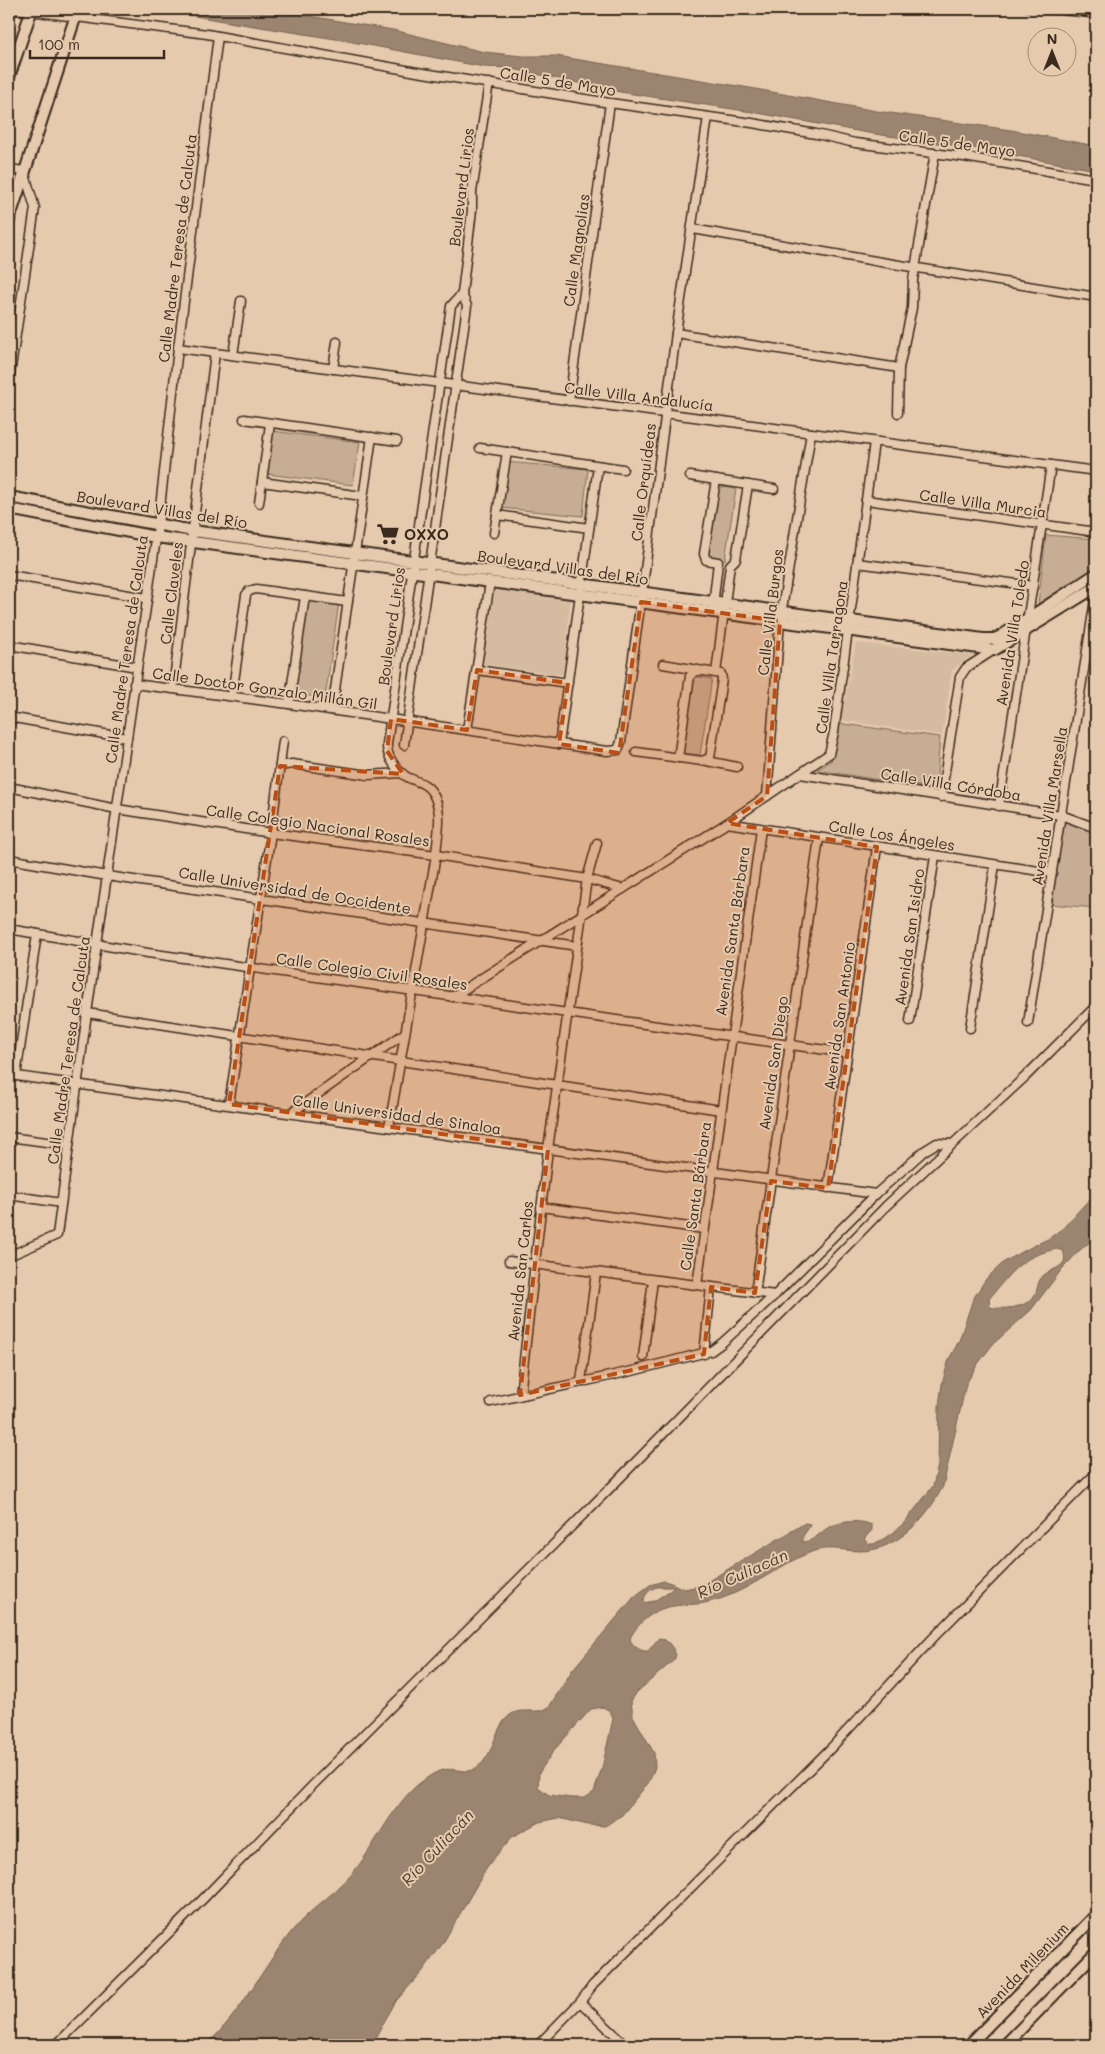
<svg xmlns="http://www.w3.org/2000/svg" width="1105" height="2054" font-family="Mali,sans-serif">
<style>
.built{fill:#d5bba0}
.green{fill:#c6ad93;stroke:#806c58}
.water{fill:#9b856f;stroke:#75614f;fill-rule:evenodd}
.lines{fill:none;stroke-linecap:round;stroke-linejoin:round}
.minor-casing{stroke:#3b2a1e;stroke-width:11}
.tertiary-casing{stroke:#3b2a1e;stroke-width:14}
.minor{stroke:#e5caad;stroke-width:8}
.tertiary{stroke:#e5caad;stroke-width:10}
.rail-casing{stroke:#3b2a1e;stroke-width:4.5}
.rail{stroke:#e5caad;stroke-width:2.5;stroke-dasharray:8;stroke-linecap:butt}
.marked{fill:#bd4d10;fill-opacity:0.2;stroke:#bd4d10;stroke-width:4;stroke-dasharray:10 6;stroke-linejoin:round}
.labels{text-anchor:middle;dominant-baseline:central;stroke-width:4;stroke-linejoin:round;paint-order:stroke}
.street-label{font-size:15px;fill:#3b2a1e;stroke:#e5caad}
.poi-label{font-size:15px;font-weight:bold;fill:#3b2a1e;stroke:#e5caad;text-anchor:start}
.water-label{font-size:16px;font-style:italic;fill:#4e3c2e;stroke:#e5caad}
</style>
<rect width="100%" height="100%" fill="#e5caad"/>
<filter id="ink" filterUnits="userSpaceOnUse"><feTurbulence type="fractalNoise" baseFrequency=".02" numOctaves="2"/><feDisplacementMap in="SourceGraphic" scale="10" xChannelSelector="R" yChannelSelector="G"/><feConvolveMatrix kernelMatrix="1 2 1 2 8 2 1 2 1" color-interpolation-filters="sRGB"/></filter>
<g filter="url(#ink)">
<g class="built">
<path d="M495 590 570 600 564 675 480 664Z"/>
<path d="M856 643 974 655 952 670 942 735 841 720Z"/>
</g>
<g class="green">
<path d="M272 431 360 442 353 485 267 474Z"/>
<path d="M505 462 588 469 583 516 501 508Z"/>
<path d="M715 486 736 489 725 560 704 557Z"/>
<path d="M1046 535 1096 539V567L1038 604Z"/>
<path d="M308 598 339 602 325 698 294 694Z"/>
<path d="M692 676 712 679 700 755 681 753Z"/>
<path d="M836 723 940 737 936 789 817 770 831 761Z"/>
<path d="M1063 818 1096 830V908L1049 904Z"/>
</g>
<g class="water">
<path d="M155 9H267L393 30 484 52 522 56H556L750 88 876 111 1011 130 1096 146V170L973 148 868 133 752 112 620 92 508 68 484 67 342 40 229 22Z"/>
<path d="M1096 1192V1237L1080 1250 1062 1269 1031 1310 993 1344 977 1365 966 1384 943 1486C928 1517 897 1551 860 1551 846 1551 828 1546 814 1551 776 1565 745 1596 704 1603 687 1606 667 1603 652 1614 644 1619 633 1630 630 1639 632 1646 641 1652 648 1651L659 1638C668 1639 673 1648 676 1655L674 1660 637 1692 631 1701 633 1716 654 1753 655 1767 649 1782 622 1815 605 1826 588 1825 559 1818 539 1822 512 1837 489 1864 443 1943 422 1972 396 2001 371 2045H206C242 2013 262 1968 292 1931 312 1906 341 1891 359 1865 378 1839 391 1810 414 1788 421 1782 433 1772 443 1770 454 1767 466 1775 476 1768 495 1757 493 1727 510 1715 522 1706 537 1716 549 1707L573 1669 635 1596 650 1585 664 1581 671 1583 684 1589 700 1586 805 1523 810 1524V1526L803 1536V1542C812 1542 819 1534 826 1529 839 1521 858 1519 872 1525V1530L864 1539 868 1544H874L892 1534 905 1522 933 1486 938 1465 939 1406 942 1384 949 1359 959 1341 973 1299 986 1279 1004 1262 1033 1246 1048 1239 1063 1228ZM1057 1249 1063 1251C1071 1269 1048 1268 1041 1278 1037 1283 1038 1291 1034 1296 1027 1308 1002 1310 990 1307L989 1299C1011 1272 1021 1256 1057 1249ZM657 1587H672L674 1588 654 1601 644 1603C643 1595 650 1589 657 1587ZM603 1707 610 1711 613 1719 602 1768 594 1792 585 1798H571L549 1795 538 1787 539 1773 554 1750 591 1709Z"/>
</g>
<g class="lines">
<defs>
<g id="minor">
<path d="M15 9 207 34 417 72 610 103 752 123 816 134 855 143 964 157 1096 179"/>
<path d="M350 9H353"/>
<path d="M9 169 24 171 35 208 9 381"/>
<path d="M693 229 881 262 1096 297"/>
<path d="M676 333 899 368"/>
<path d="M178 348 1096 471"/>
<path d="M233 355 241 301"/>
<path d="M333 369 337 342"/>
<path d="M569 401 610 103"/>
<path d="M898 413 899 368 912 308 913 280 935 153"/>
<path d="M244 419 397 441"/>
<path d="M480 448 623 469"/>
<path d="M690 476 774 489"/>
<path d="M262 482 362 496"/>
<path d="M866 500 1096 532"/>
<path d="M259 503 270 424"/>
<path d="M497 515 589 528"/>
<path d="M494 533 507 452"/>
<path d="M857 563 1033 586"/>
<path d="M9 575 147 598"/>
<path d="M713 606 718 562 706 560 704 554 716 480"/>
<path d="M9 645 137 667"/>
<path d="M477 670 568 683"/>
<path d="M716 673 730 565 736 559 748 485"/>
<path d="M134 684 289 704 607 751 618 750 621 742 642 593 676 333 708 117"/>
<path d="M173 688 215 353"/>
<path d="M232 696 246 595 249 591 256 589 347 602"/>
<path d="M289 704 305 596"/>
<path d="M332 710 372 437"/>
<path d="M9 717 127 738"/>
<path d="M467 730 490 582"/>
<path d="M559 744 598 466"/>
<path d="M404 745 467 306 462 294 472 210V192L489 83"/>
<path d="M636 752 702 761 710 758 722 679 721 674 663 664"/>
<path d="M678 758 690 676 695 671H700"/>
<path d="M707 761 737 767"/>
<path d="M280 766 292 764 368 775 402 773"/>
<path d="M800 774 1061 815 1096 828"/>
<path d="M9 787 117 809 271 833 436 855 587 879 623 889"/>
<path d="M767 796 780 621 811 433"/>
<path d="M941 797 960 677 966 668 994 650"/>
<path d="M999 806 1051 465"/>
<path d="M727 823 1052 873"/>
<path d="M9 859 107 876 577 946"/>
<path d="M9 929 148 953 847 1053"/>
<path d="M452 997 727 823 829 754 834 732 874 442"/>
<path d="M87 1013 721 1110"/>
<path d="M910 1021 935 856"/>
<path d="M1028 1023 1096 593"/>
<path d="M970 1028 995 865"/>
<path d="M9 1075 876 1194"/>
<path d="M16 1076 37 934"/>
<path d="M229 1104 271 833 283 741"/>
<path d="M291 1113 405 1033"/>
<path d="M389 1127 436 855C437 836 443 816 435 798 429 784 421 783 409 778 397 772 386 756 387 744L451 306 462 294"/>
<path d="M9 1137 69 1145"/>
<path d="M828 1188 877 847"/>
<path d="M9 1195 61 1203"/>
<path d="M541 1207 704 1229"/>
<path d="M9 1256 57 1235 87 1013 158 525 178 348 218 36"/>
<path d="M509 1261 775 1295"/>
<path d="M697 1285 761 829"/>
<path d="M755 1293 819 838"/>
<path d="M704 1354 711 1287"/>
<path d="M643 1357 653 1280"/>
<path d="M581 1381 596 1273"/>
<path d="M520 1395 548 1149 587 879 597 843"/>
<path d="M491 1402 632 1371 711 1351 722 1343 775 1295 876 1194 924 1151 937 1143 951 1144"/>
<path d="M580 2002 626 2045"/>
<path d="M56 2045 203 1899 313 1785 616 1482 886 1206 1026 1076 1096 1006"/>
<path d="M538 2045 580 2002 593 1985 831 1748 933 1638 1096 1473"/>
</g>
<g id="tertiary">
<path d="M9 77 32 9"/>
<path d="M9 220 78 9"/>
<path d="M9 497 193 531 983 639H994L1001 636 1096 574"/>
<path d="M9 509 156 537 994 650 1096 587"/>
<path d="M969 2045 1096 1915"/>
<path d="M1005 2045 1096 1952"/>
</g>
</defs>
<use href="#minor" class="minor-casing"/>
<use href="#tertiary" class="tertiary-casing"/>
<use href="#minor" class="minor"/>
<use href="#tertiary" class="tertiary"/>
<defs>
<path id="rail" d="M1024 9 1096 17"/>
</defs>
<use href="#rail" class="rail-casing"/>
<use href="#rail" class="rail"/>
</g>
</g>
<path class="marked" d="M641 602 780 621 767 796 727 823 877 847 828 1188 771 1181 755 1293 711 1287 704 1354 520 1395 548 1149 229 1104 280 766 403 774 387 751 391 719 467 730 477 670 568 683 559 744 619 753Z"/>
<defs>
<symbol id="supermarket-bare" viewBox="-9 -9 18 18"><path d="M-6-5.5h2.5l.6 2H6L4.5 2H-2.5L-4.4-4H-6ZM-1.5 3.2a1.3 1.3 0 1 0 .1 0ZM3 3.2a1.3 1.3 0 1 0 .1 0Z" fill="#3b2a1e" stroke="#e5caad" stroke-width="2.5" paint-order="stroke"/></symbol>
</defs>
<g fill-rule="evenodd">
<use href="#supermarket-bare" x="372" y="518" width="32" height="32"/>
</g>
<g class="labels">
<g class="street-label">
<text transform="translate(558 81) rotate(9)">Calle 5 de Mayo</text>
<text transform="translate(957 143) rotate(8)">Calle 5 de Mayo</text>
<text transform="translate(461 187) rotate(-83)">Boulevard Lirios</text>
<text transform="translate(177 248) rotate(-83)">Calle Madre Teresa de Calcuta</text>
<text transform="translate(576 250) rotate(-82)">Calle Magnolias</text>
<text transform="translate(639 396) rotate(7)">Calle Villa Andalucía</text>
<text transform="translate(643 482) rotate(-83)">Calle Orquídeas</text>
<text transform="translate(983 503) rotate(8)">Calle Villa Murcia</text>
<text transform="translate(162 509) rotate(9)">Boulevard Villas del Río</text>
<text transform="translate(563 567) rotate(8)">Boulevard Villas del Río</text>
<text transform="translate(171 593) rotate(-83)">Calle Claveles</text>
<text transform="translate(770 612) rotate(-83)">Calle Villa Burgos</text>
<text transform="translate(391 626) rotate(-82)">Boulevard Lirios</text>
<text transform="translate(1012 633) rotate(-81)">Avenida Villa Toledo</text>
<text transform="translate(126 649) rotate(-82)">Calle Madre Teresa de Calcuta</text>
<text transform="translate(831 657) rotate(-82)">Calle Villa Tarragona</text>
<text transform="translate(265 688) rotate(8)">Calle Doctor Gonzalo Millán Gil</text>
<text transform="translate(951 784) rotate(9)">Calle Villa Córdoba</text>
<text transform="translate(1049 806) rotate(-81)">Avenida Villa Marsella</text>
<text transform="translate(318 825) rotate(8)">Calle Colegio Nacional Rosales</text>
<text transform="translate(892 835) rotate(9)">Calle Los Ángeles</text>
<text transform="translate(295 890) rotate(9)">Calle Universidad de Occidente</text>
<text transform="translate(732 931) rotate(-82)">Avenida Santa Bárbara</text>
<text transform="translate(909 937) rotate(-82)">Avenida San Isidro</text>
<text transform="translate(372 971) rotate(8)">Calle Colegio Civil Rosales</text>
<text transform="translate(839 1016) rotate(-82)">Avenida San Antonio</text>
<text transform="translate(68 1050) rotate(-82)">Calle Madre Teresa de Calcuta</text>
<text transform="translate(773 1063) rotate(-82)">Avenida San Diego</text>
<text transform="translate(397 1114) rotate(8)">Calle Universidad de Sinaloa</text>
<text transform="translate(695 1196) rotate(-82)">Calle Santa Bárbara</text>
<text transform="translate(520 1271) rotate(-84)">Avenida San Carlos</text>
<text transform="translate(1022 1970) rotate(-46)">Avenida Milenium</text>
</g>
<g class="poi-label">
<text x="404" y="534">OXXO</text>
</g>
<g class="water-label">
<text transform="translate(742 1573) rotate(-24)">Río Culiacán</text>
<text transform="translate(437 1847) rotate(-47)">Río Culiacán</text>
</g>
</g>
<rect width="1105" height="2054" fill="none" stroke="#e5caad" stroke-width="30"/>
<rect x="15" y="15" width="1075" height="2024" fill="none" stroke="#3b2a1e" stroke-width="2" filter="url(#ink)"/>
<g transform="translate(1052 52)"><circle r="24" fill="#e5caad" stroke="#a18a74"/>
<path d="M0-4L9 19L0 12L-9 19Z" fill="#3b2a1e"/>
<text y="-8" font-size="14" font-weight="bold" text-anchor="middle" fill="#3b2a1e">N</text>
</g>
<path d="M30 50v8h134v-8" fill="none" stroke="#3b2a1e" stroke-width="2.5"/>
<text x="38" y="50" font-size="15" fill="#3b2a1e" stroke="#e5caad" stroke-width="4" paint-order="stroke">100 m</text>
</svg>
